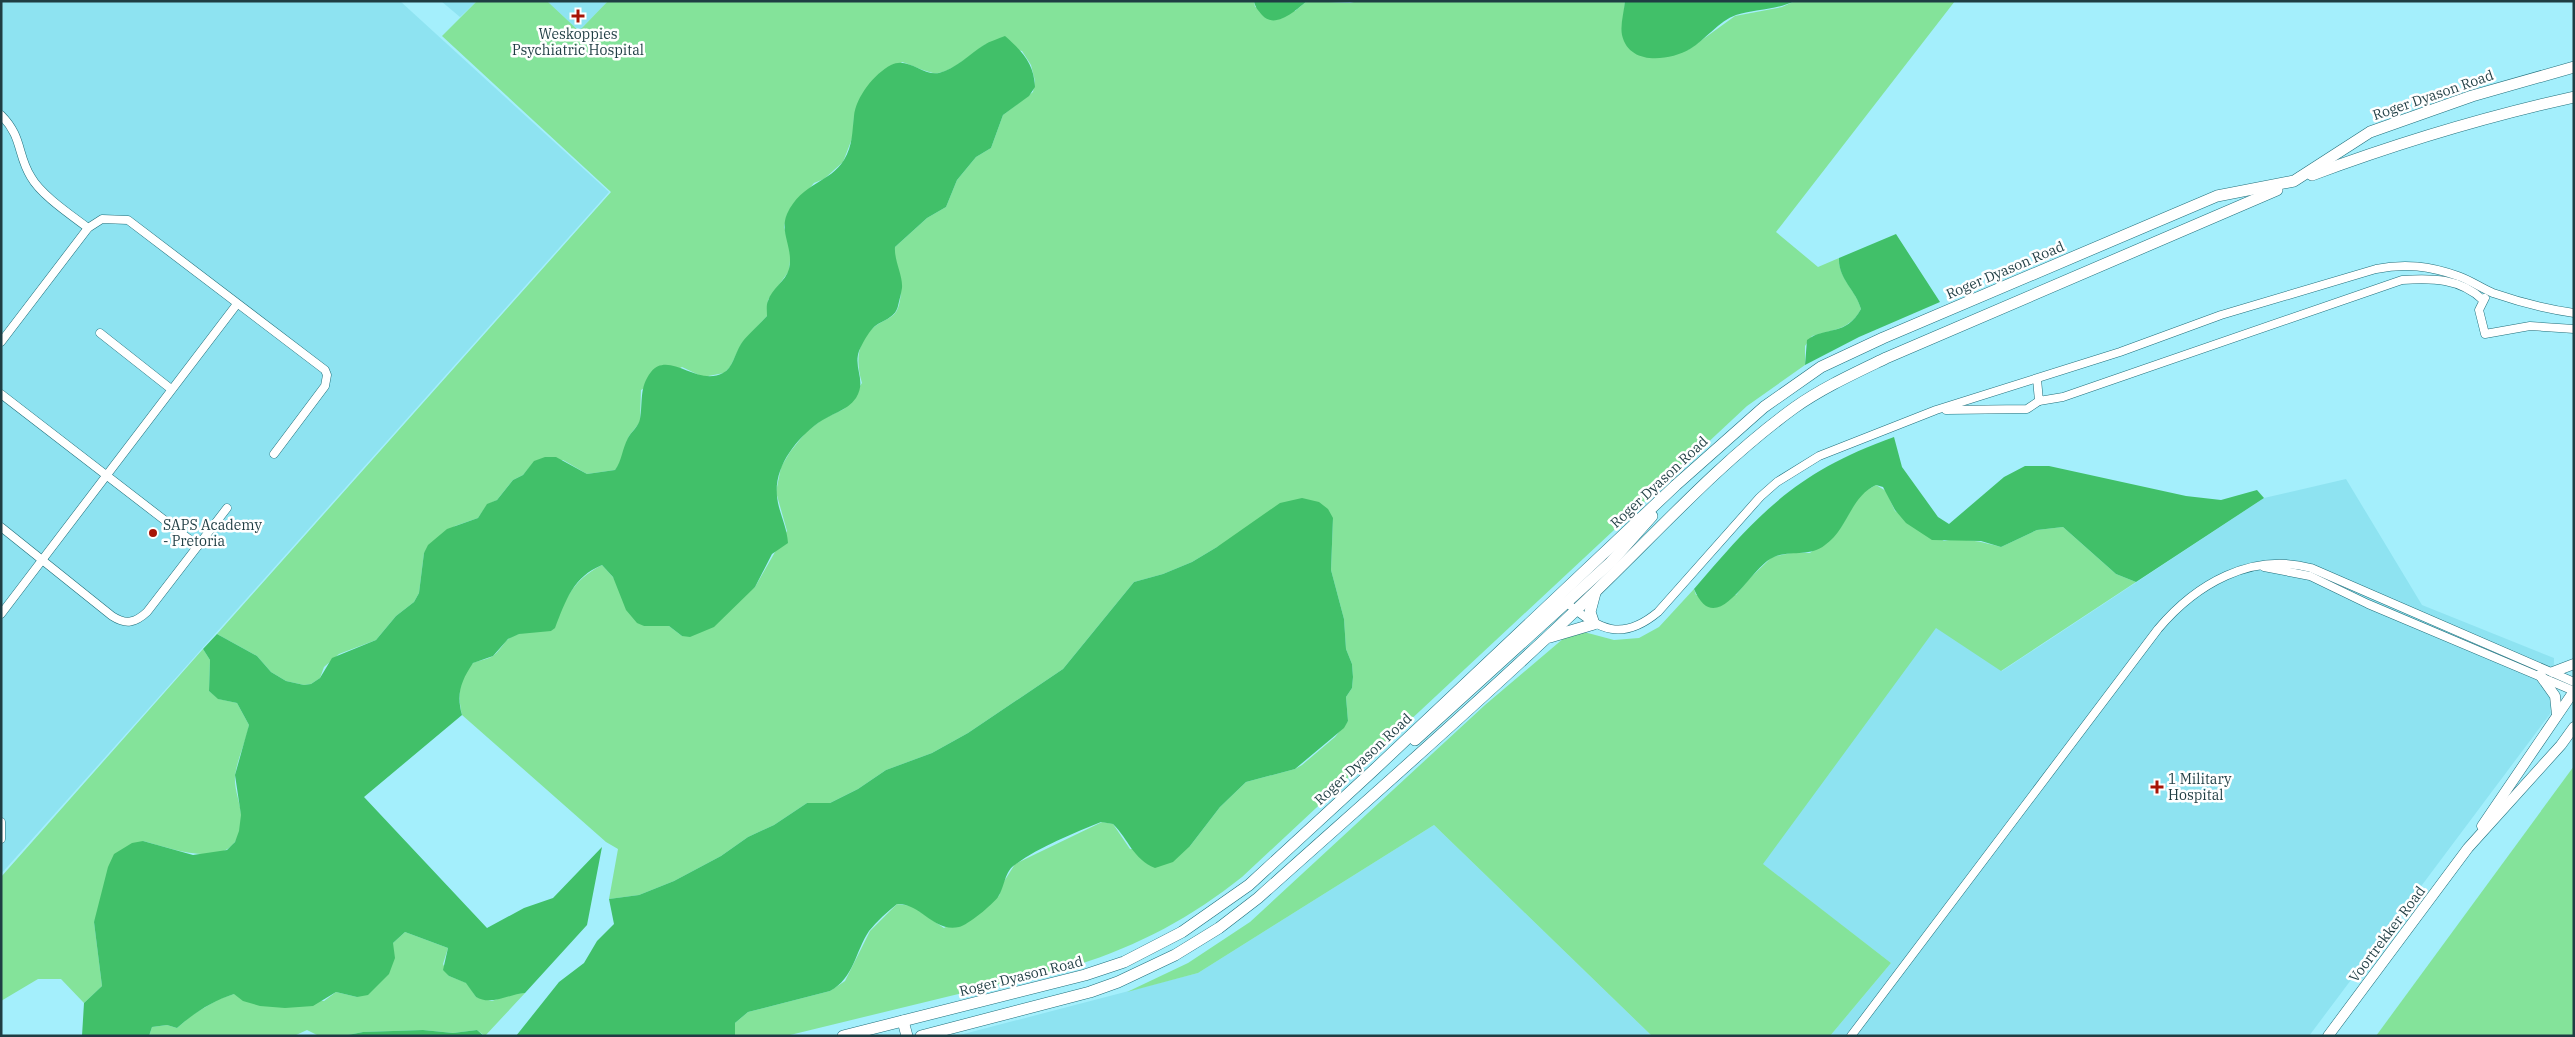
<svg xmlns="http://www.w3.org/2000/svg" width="2575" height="1037" font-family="'IBM Plex Serif',serif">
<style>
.built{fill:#8ee3f1}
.green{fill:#84e39a}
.forest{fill:#41c069}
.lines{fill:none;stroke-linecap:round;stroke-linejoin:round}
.minor-casing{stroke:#1f6e7a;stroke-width:9}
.tertiary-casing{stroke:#1f6e7a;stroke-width:11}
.secondary-casing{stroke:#1f6e7a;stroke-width:12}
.minor{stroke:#fff;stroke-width:8}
.tertiary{stroke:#fff;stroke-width:10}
.secondary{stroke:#fff;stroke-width:11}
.poi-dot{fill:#a71507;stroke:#fff;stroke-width:2}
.labels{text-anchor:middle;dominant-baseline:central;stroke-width:5;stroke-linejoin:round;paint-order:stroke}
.poi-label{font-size:14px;fill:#1f3d43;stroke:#fff;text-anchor:start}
.street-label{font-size:14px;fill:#1f3d43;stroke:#fff}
</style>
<rect width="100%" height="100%" fill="#a4effc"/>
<g class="built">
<path d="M1 1H400L609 192 1 874Z"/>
<path d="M441 1H477L460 17Z"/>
<path d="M547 1H608L579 31Z"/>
<path d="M2346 479 2422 605 2554 658 2553 710 2309 1036H1830L1891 963 1762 864 1936 627 2002 671 2264 498Z"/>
<path d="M1434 825 1652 1036H956L1198 973Z"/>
</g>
<g class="green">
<path d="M477 1H547L579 31 608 1H1254L1255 7 1295 11 1307 1 1350 3 1358 1H1625L1622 34 1688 50 1735 16 1782 7 1795 1H1955L1776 232 1818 267 1839 258C1838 278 1856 290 1861 309 1850 330 1832 330 1812 336L1805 346V365L1747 406 1242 877C1192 917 1138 946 1077 965L786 1036H735V1023L748 1012 830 991 845 981 870 931 897 904 912 906 944 928 999 896 1003 883 1015 864 1102 822 1113 824 1130 849 1190 846 1220 807 1246 782 1295 769 1302 765 1335 737 1348 721 1346 697 1352 688 1353 677 1352 664 1346 649 1344 619 1331 570 1333 518 1217 547 1192 562 1163 574 1134 582 1063 669 968 733 932 753 886 770 858 789 830 803H807L774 825 748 837 721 856 674 881 639 895 609 899 618 849 606 842 462 715C458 699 457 671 475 662 481 660 488 659 493 656 498 652 502 646 506 641 518 630 536 631 551 631 565 601 571 581 602 565L613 577 644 626H669L682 636 755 587 787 531 776 492 781 467 790 452 806 432 823 419 844 409 862 383C856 363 856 342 874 327 882 320 894 319 898 308 906 285 893 269 895 247L927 218 946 207 957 180 976 157 991 148 1003 115 1033 92 1035 81 1031 65 1022 51 986 44C972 53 950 75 933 73 923 71 912 65 902 62L854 116 853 136 843 162 824 179 814 183 787 215 784 227 791 250 789 271 768 300 767 316 742 343 730 367 724 373 703 377 682 367 641 390 640 422 629 436 620 464 615 470 587 474 563 460 535 461 523 475 513 480 497 500 487 505 478 518 455 526 424 553 419 593 414 602 396 616 376 640 339 654 324 667 320 678 311 684 304 685 286 681 271 672 257 656 217 634 611 192 442 36Z"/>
<path d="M1876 485 1886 491 1895 511 1944 541C1963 537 1982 542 2001 547L2037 530 2063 527 2116 574 2136 582 2001 671 1936 628 1763 864 1891 963 1830 1036H1652L1434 825 1198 973 1127 992 1188 963 1250 922 1485 705 1564 638 1584 632 1614 640 1639 638 1659 627 1694 589 1696 595H1736L1748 580 1772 557 1791 553H1810L1841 527 1860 494Z"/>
<path d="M203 649 210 660 209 691 219 699 237 703 249 725C246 742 237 759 235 776 234 789 240 802 241 814 244 876 177 850 143 841L94 922 102 986 84 1003 61 979H38L1 1001V877Z"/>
<path d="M2574 766V1036H2376Z"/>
<path d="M405 932 448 948 443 964 449 976 467 983 476 997 492 1001 511 994 525 993 485 1036 477 1030 453 1033 423 1030 363 1032 343 1036H319L307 1030 294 1036H149L152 1027 167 1025 177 1028 192 1015 219 999 234 994 324 1001 336 992 357 997 392 951 393 943Z"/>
</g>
<g class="forest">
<path d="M1254 1H1307C1296 10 1275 30 1262 15 1258 10 1255 7 1254 1Z"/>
<path d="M1625 1H1795C1776 10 1756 9 1736 15 1719 21 1705 40 1690 49 1669 61 1629 66 1622 35 1620 25 1624 12 1625 1Z"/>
<path d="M1005 36C1022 51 1034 63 1035 87L1029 96 1003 115 991 148 976 157 957 180 946 207 927 218 895 247C894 261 903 275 902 288 901 294 899 301 898 306 895 319 881 320 873 328 868 333 862 344 859 351 853 369 867 380 856 398 847 411 830 414 818 423 794 441 771 470 778 503 781 517 787 528 788 543L772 554 755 587 714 627 690 637 682 636 669 626H644L637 623 626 610 613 577 602 565C573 577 566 600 555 628L551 631 519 634 508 639 493 656 473 663C461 681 456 694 462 715L364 797 487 928 524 908 553 898 602 847 587 925 525 993C509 994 491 1006 476 997L466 983 449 976 443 970 448 948 405 932 393 943 395 958 389 974 368 995 357 997 336 992 313 1006 285 1008 260 1006 243 1001 234 994C212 1001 194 1013 177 1028L167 1025 152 1027 149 1036H82L84 1003 102 986 94 922 108 867 114 854 132 843 143 841 193 855 227 850 235 842 239 831 241 815 235 775 249 725 237 703 218 699 209 691 210 660 203 649 217 634 257 656 271 672 286 681 304 685 311 684 320 678 332 658 376 640 396 616 414 602 419 593 424 553 428 545 447 529 478 518 487 504 497 500 513 480 523 475 534 461 545 457H556L587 474 615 470C622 461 622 449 628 438 631 432 639 426 640 419 643 402 639 387 651 372 669 350 697 387 723 373 733 368 735 353 741 344 746 336 760 324 767 316 767 311 766 305 768 301 771 289 786 281 789 269 794 248 779 233 787 214 802 182 830 183 844 160 853 145 852 132 854 116 856 97 874 74 891 65 908 56 922 76 939 73 955 69 970 54 984 45 990 41 998 39 1005 36Z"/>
<path d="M1896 234 1940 302 1859 337 1805 365 1807 340C1825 326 1846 337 1861 309 1856 290 1838 279 1839 258Z"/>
<path d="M1894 437 1902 467 1938 517 1949 524 2004 477 2025 466H2049L2186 496 2221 500 2257 490 2264 498 2136 582 2116 574 2063 527 2037 530 2001 547 1981 541 1932 540 1906 523 1895 510 1883 487 1876 485C1850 497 1848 529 1825 545 1810 557 1791 550 1774 557 1750 566 1717 643 1694 589 1760 512 1796 472 1894 437Z"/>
<path d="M1302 498 1319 502 1328 509 1333 518 1331 570 1344 619 1346 649 1352 664 1353 677 1352 688 1346 697 1348 721 1344 728 1295 769 1246 782 1220 807 1190 846 1173 862 1155 868C1133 859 1129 840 1113 824L1101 822C1074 833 1039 847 1016 864 1004 871 1005 887 998 897 992 905 968 925 959 927 934 933 921 903 897 904 887 912 877 921 869 931 855 952 854 978 830 991L748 1012 735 1023V1036H516L559 982 584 963 597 941 614 924 609 899 639 895 674 881 721 856 748 837 774 825 807 803H830L858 789 886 770 932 753 968 733 1063 669 1134 582 1163 574 1192 562 1217 547 1280 503Z"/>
<path d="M423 1030 453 1033 477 1030 484 1036H343L363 1032Z"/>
</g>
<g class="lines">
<defs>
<g id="minor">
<path d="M1 115C23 137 17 155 31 177 41 195 71 215 88 228"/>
<path d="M2485 298 2479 310 2485 334 2530 326 2574 329"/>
<path d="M100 333 171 389"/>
<path d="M1 342 88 228 102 219 128 220 325 370 327 375 325 386 274 454"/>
<path d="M2037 379 2039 401 2063 397 2402 280C2432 278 2460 278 2483 300"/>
<path d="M1 394 198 546"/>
<path d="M1946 410 2027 409 2039 401"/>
<path d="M1 527 112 616C126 625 135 623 147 612L227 508"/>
<path d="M2264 567 2310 576 2368 604 2574 691"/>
<path d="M1567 603C1599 630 1622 642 1658 612L1760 497 1777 482 1819 456 1936 410 2120 352 2221 315 2376 269C2405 263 2430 266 2458 276 2470 280 2481 288 2493 293 2519 302 2546 309 2574 313"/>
<path d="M1 614 237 304"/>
<path d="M1 822V839"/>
<path d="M1851 1036 2158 629C2196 584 2251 552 2311 568L2574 682"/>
</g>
<g id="tertiary">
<path d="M2553 672 2574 664"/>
<path d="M2540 675 2555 696 2557 715"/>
<path d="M2482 826 2574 691"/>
<path d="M2328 1036 2468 848 2561 745 2574 727"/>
</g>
<g id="secondary">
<path d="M2312 175C2398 143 2484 117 2574 97"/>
<path d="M1550 637 1594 624 1590 612 1595 593"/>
<path d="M1415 740 1611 562 1652 516"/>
<path d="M903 1021 907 1036"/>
<path d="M843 1036 1085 975 1124 962 1182 932 1249 885 1375 769 1676 485 1764 407 1821 367 1883 338 2217 196 2294 181 2370 132 2472 96 2574 67"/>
<path d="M921 1036 1090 992 1118 982 1175 955 1219 928 1258 898C1364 803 1471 710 1574 612 1647 544 1713 467 1794 408 1822 388 1855 373 1886 358L2277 190"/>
</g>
</defs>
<use href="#minor" class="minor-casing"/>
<use href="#tertiary" class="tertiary-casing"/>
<use href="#secondary" class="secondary-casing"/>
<use href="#minor" class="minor"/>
<use href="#tertiary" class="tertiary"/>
<use href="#secondary" class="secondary"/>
</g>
<g class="poi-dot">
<path d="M575.5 8.5h5v5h5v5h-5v5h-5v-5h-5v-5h5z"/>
<circle cx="153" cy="533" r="5"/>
<path d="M2154.5 779.5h5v5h5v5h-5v5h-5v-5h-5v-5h5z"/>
</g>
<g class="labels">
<g class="poi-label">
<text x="578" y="34" text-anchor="middle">Weskoppies<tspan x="578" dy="16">Psychiatric Hospital</tspan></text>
<text x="163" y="525">SAPS Academy<tspan x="163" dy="16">- Pretoria</tspan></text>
<text x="2168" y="779">1 Military<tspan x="2168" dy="16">Hospital</tspan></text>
</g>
<g class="street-label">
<text transform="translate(2433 95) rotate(-19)">Roger Dyason Road</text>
<text transform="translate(2005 270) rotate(-23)">Roger Dyason Road</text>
<text transform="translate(1659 482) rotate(-43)">Roger Dyason Road</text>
<text transform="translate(1363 759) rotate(-43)">Roger Dyason Road</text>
<text transform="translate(2387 934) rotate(-53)">Voortrekker Road</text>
<text transform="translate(1021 976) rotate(-14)">Roger Dyason Road</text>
</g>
</g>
<rect width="2575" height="1037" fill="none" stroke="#1f3d43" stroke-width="5"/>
</svg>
